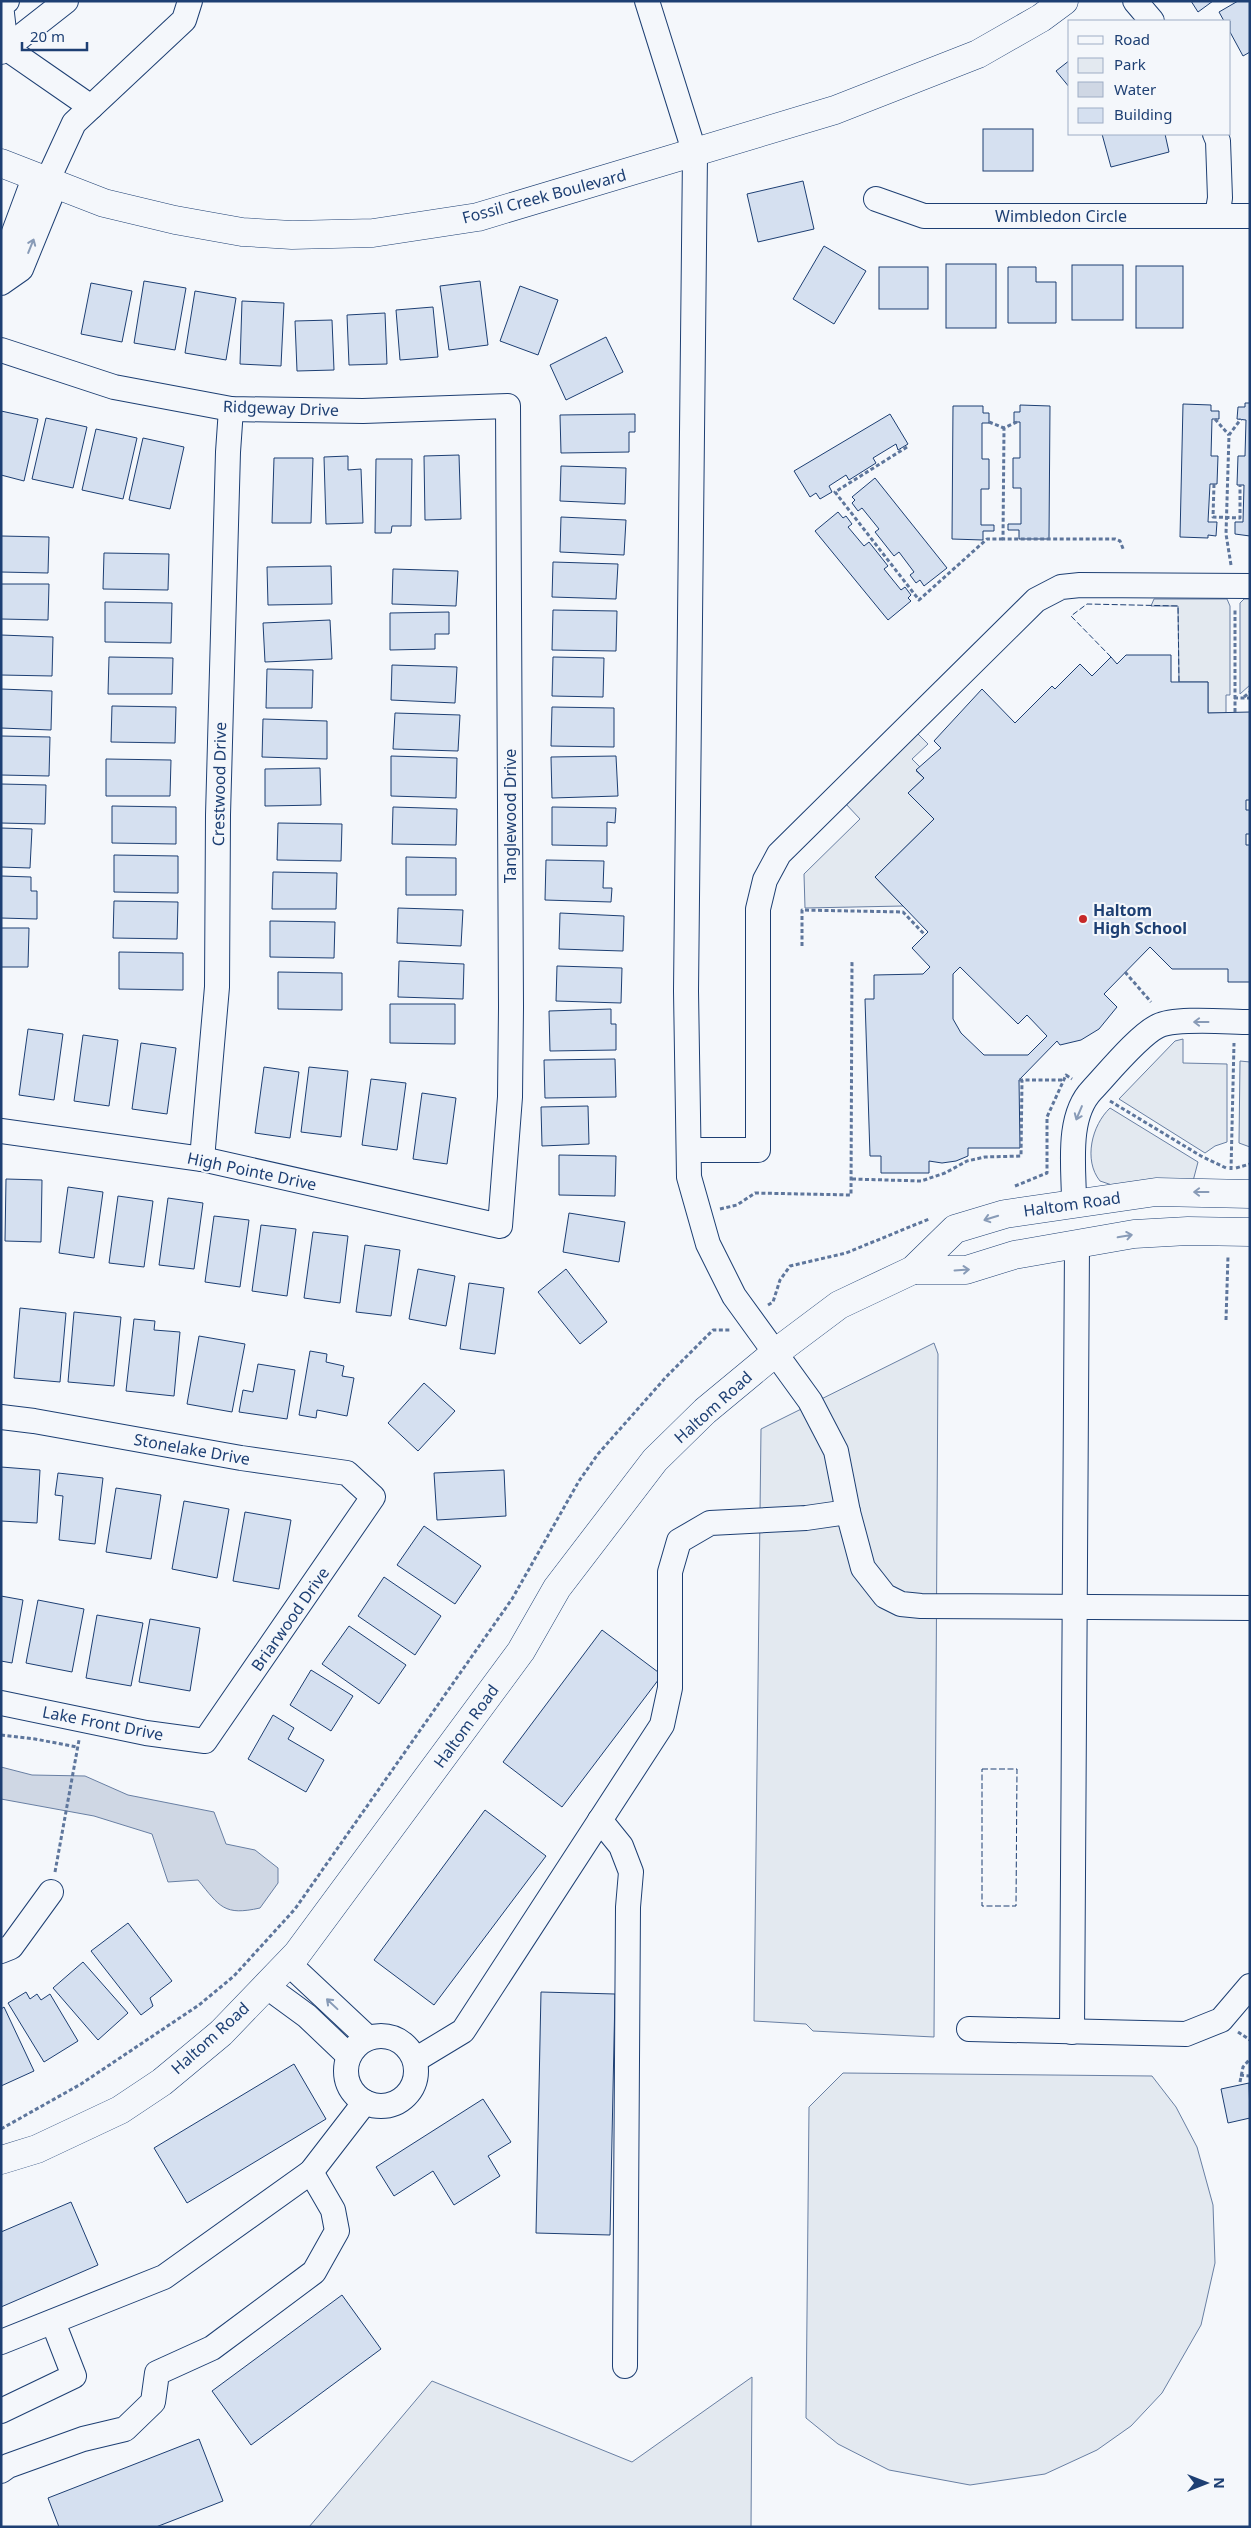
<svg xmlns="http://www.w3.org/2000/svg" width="1251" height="2528" font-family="'Noto Sans',sans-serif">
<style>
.green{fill:#e3e9f0;stroke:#687fa3}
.water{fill:#cfd7e4;stroke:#687fa3}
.building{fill:#d5e0f0;stroke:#1d3f73;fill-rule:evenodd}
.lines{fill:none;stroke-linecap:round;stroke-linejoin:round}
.minor-casing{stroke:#1d3f73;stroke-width:26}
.major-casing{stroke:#1d3f73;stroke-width:29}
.path{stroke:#5e769c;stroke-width:3;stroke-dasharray:4 2.5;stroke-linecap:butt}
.minor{stroke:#f4f7fb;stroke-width:24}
.major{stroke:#f4f7fb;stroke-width:28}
.fence{stroke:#1d3f73;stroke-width:1;stroke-dasharray:6 2.5;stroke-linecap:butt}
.oneway{stroke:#889bb7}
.poi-dot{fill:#c62828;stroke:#f4f7fb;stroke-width:2}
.labels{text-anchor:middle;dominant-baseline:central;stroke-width:4;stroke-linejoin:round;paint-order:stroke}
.street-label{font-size:16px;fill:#1d3f73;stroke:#f4f7fb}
.poi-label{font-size:16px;font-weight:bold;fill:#1d3f73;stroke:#f4f7fb;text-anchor:start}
</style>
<rect width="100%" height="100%" fill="#f4f7fb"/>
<g class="green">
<path d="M1154 599H1227L1230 606V695H1226V713H1208V682H1179L1178 606H1151Z"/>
<path d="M1244 599H1250V685L1240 694V603Z"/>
<path d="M916 732 928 744 912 759 920 767 916 771 924 778 908 793 934 819 875 877 903 906 805 908 804 874 860 819 845 803Z"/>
<path d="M1183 1039V1063L1227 1064V1142L1215 1146 1205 1153 1119 1099 1175 1041Z"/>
<path d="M1240 1061 1250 1062V1147L1239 1143Z"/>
<path d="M1110 1108 1198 1162 1193 1181 1112 1185 1100 1181C1083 1160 1092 1125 1110 1108Z"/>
<path d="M934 1343 938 1354 934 2037 813 2031 806 2024 754 2021 761 1429Z"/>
<path d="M843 2073 1152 2076 1176 2107 1197 2147 1213 2205 1215 2263 1201 2325 1162 2393 1131 2426 1097 2450 1045 2474 970 2485 889 2470 838 2444 806 2418 809 2107Z"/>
<path d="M752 2377 751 2527H309L432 2381 632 2462Z"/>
</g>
<path class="water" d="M1 1767 32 1775 85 1776 128 1795 214 1812 226 1844 255 1850 278 1868V1883L260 1908C224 1916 220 1907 198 1880L168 1882 152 1834 94 1816 1 1799Z"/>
<g class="building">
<path d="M1191 1H1213L1198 12Z"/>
<path d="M1238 1H1250V52L1243 56 1230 32V21H1224L1219 12Z"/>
<path d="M1070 60V88L1056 71Z"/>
<rect x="983" y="129" width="50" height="42"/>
<path d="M1102 134H1165L1169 152 1111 167Z"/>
<path d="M803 181 814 229 758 242 747 194Z"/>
<path d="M824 246 866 271 834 324 793 299Z"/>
<rect x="946" y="264" width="50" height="64"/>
<rect x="1072" y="265" width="51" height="55"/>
<rect x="1136" y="266" width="47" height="62"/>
<rect x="879" y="267" width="49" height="42"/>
<path d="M1008 267H1036V282H1056V323H1008Z"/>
<path d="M144 281 186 288 175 350 134 343Z"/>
<path d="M480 281 488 345 449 350 440 286Z"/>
<path d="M91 283 132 291 122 342 81 334Z"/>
<path d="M520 286 558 300 538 355 500 341Z"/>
<path d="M195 291 236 298 226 360 185 353Z"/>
<path d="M242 301 284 303 281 366 240 364Z"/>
<path d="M433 307 438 357 400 360 396 310Z"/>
<path d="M385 313 387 364 349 365 347 315Z"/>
<path d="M332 320 334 370 297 371 295 321Z"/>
<path d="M606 337 623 372 566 400 550 365Z"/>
<path d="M1245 403H1250V536L1235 534V522H1243L1244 485H1237L1238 456H1245L1246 420 1237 419 1238 407H1245Z"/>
<path d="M1183 404 1211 405V411H1219V419H1212L1211 456H1218L1217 484H1210L1208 522H1217L1216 536 1208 535V538L1180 537Z"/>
<path d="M1020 405 1050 406 1049 539H1019V530H1008V524H1021V488H1013V458H1020V422H1014V412H1020Z"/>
<path d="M953 406H983V413H989V423H982V459H989V489H981V525H994V531H983V540L952 539Z"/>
<path d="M1 411 38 419 24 481 1 475Z"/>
<path d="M635 414V432H629V452L561 453 560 415Z"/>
<path d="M890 414 908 444 898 450 896 444 873 458 876 463 849 480 846 475 829 486 832 492 820 499 816 493 810 497 794 471Z"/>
<path d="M46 418 87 427 73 488 32 479Z"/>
<path d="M96 429 137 438 123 499 82 490Z"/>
<path d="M143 438 184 447 170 509 129 500Z"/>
<path d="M459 455 461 519 425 520 424 456Z"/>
<path d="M348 456V470L361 469 363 523 326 524 324 457Z"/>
<path d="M274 458H313L311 523H272Z"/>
<path d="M376 459H412L411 526H392L391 533H375Z"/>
<path d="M561 466 626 468 625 504 560 501Z"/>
<path d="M875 478 947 568 924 586 920 580 916 583 910 575 914 572 899 552 894 556 875 532 879 529 862 508 858 511 852 503 855 500 852 497Z"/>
<path d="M838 512 843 518 846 516 852 524 848 527 864 546 869 542 888 566 884 569 901 590 905 587 911 595 908 598 911 601 888 620 815 531Z"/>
<path d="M561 517 626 520 624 555 560 552Z"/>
<path d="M1 536 49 537 48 573 1 572Z"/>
<path d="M104 553 169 554 168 590 103 589Z"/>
<path d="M553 562 618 564 616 599 552 597Z"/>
<path d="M331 566 332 604 268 605 267 567Z"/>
<path d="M393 569 458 571 456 606 392 604Z"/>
<path d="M1 584H49L48 620 1 619Z"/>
<path d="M105 602 172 603 171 643 105 642Z"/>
<path d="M553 610 617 611 616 651 552 650Z"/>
<path d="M449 612V634H435V649L390 650V613Z"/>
<path d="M330 620 332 659 265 662 263 623Z"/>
<path d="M1 635 53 637 52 676 1 675Z"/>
<path d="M1126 655H1171V682H1208V713L1250 712V800H1246V810H1250V834H1246V845H1250V982H1228V969H1172L1150 947 1104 994 1117 1007 1099 1029 1081 1040 1060 1045 1057 1041 1019 1080 1020 1148H968V1156L956 1161 942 1163 929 1161V1173H881V1156H870L865 999H874V975L923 974 930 967 912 948 928 932 875 877 934 819 908 793 924 778 916 770 941 748 934 741 982 689 1015 723 1052 686 1055 689 1080 664 1092 676 1111 657 1117 664ZM960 967 1018 1024 1027 1015 1047 1036 1028 1055H984L961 1033 953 1019V974Z"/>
<path d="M109 657 173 658 172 694H108Z"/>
<path d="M553 657 604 658 603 697 552 696Z"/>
<path d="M392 665 457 667 455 703 391 700Z"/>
<path d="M267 669 313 670 312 708H266Z"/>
<path d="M1 689 52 691 51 730 1 728Z"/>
<path d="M112 706 176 707 175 743 111 742Z"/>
<path d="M552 707 614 708V747L551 746Z"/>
<path d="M395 713 460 715 458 751 393 749Z"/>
<path d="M263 719 327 721V759L262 757Z"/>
<path d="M1 736 50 737 49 776 1 775Z"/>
<path d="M391 756 457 758 456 798 391 796Z"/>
<path d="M616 756 618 796 552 798 551 757Z"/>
<path d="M106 759 171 760 170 796H106Z"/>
<path d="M320 768 321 805 265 806V769Z"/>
<path d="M1 784 46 785 45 824 1 823Z"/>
<path d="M112 806 176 807V844L112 843Z"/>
<path d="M393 807 457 809 456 845 392 844Z"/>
<path d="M552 807 616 808 615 823 607 822V846L552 845Z"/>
<path d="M278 823 342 824 341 861 277 860Z"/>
<path d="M1 828 32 829 30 868 1 867Z"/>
<path d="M114 855 178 856V893L114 892Z"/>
<path d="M406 857 456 858V895H406Z"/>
<path d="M546 860 604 861 603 888H612L611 902 545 900Z"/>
<path d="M273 872 337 873 336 909H272Z"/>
<path d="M1 876 31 877V891H37V919L1 918Z"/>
<path d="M114 901 178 902 177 939 113 938Z"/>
<path d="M398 908 463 910 461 946 397 943Z"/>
<path d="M560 913 624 916 623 951 559 949Z"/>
<path d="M270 921 335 922 334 958 270 957Z"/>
<path d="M1 928H29L28 967H1Z"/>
<path d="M119 952 183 953V990L119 989Z"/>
<path d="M399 961 464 964 463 999 398 997Z"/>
<path d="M557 966 622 968 621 1003 556 1001Z"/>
<path d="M278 972 342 973V1010L278 1009Z"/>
<path d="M390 1004H455V1044L390 1043Z"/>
<path d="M611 1009V1024H616V1050L550 1051 549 1011Z"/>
<path d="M28 1029 63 1034 54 1100 19 1095Z"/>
<path d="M83 1035 118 1040 109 1106 74 1101Z"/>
<path d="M141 1043 176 1048 167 1114 132 1109Z"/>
<path d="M615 1059 616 1097 545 1098 544 1060Z"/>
<path d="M264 1067 299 1072 290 1138 255 1133Z"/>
<path d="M309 1067 348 1071 341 1137 301 1132Z"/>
<path d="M371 1079 406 1083 397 1150 362 1145Z"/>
<path d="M422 1093 456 1098 447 1164 413 1159Z"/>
<path d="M588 1106 589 1144 542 1146 541 1107Z"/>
<path d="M559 1155 616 1156 615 1196 559 1195Z"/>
<path d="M6 1179 42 1180 41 1242 5 1241Z"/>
<path d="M68 1187 103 1192 94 1258 59 1253Z"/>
<path d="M118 1196 153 1201 144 1267 109 1263Z"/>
<path d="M168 1198 203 1203 194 1269 159 1265Z"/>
<path d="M569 1213 625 1222 619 1262 563 1252Z"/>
<path d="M214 1216 249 1220 240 1287 205 1282Z"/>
<path d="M261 1225 296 1229 287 1296 252 1291Z"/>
<path d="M313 1232 348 1236 340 1303 304 1298Z"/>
<path d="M365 1245 400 1250 391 1316 356 1312Z"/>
<path d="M418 1269 455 1276 446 1326 409 1319Z"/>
<path d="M566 1269 607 1322 580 1344 538 1292Z"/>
<path d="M469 1283 504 1288 495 1354 460 1349Z"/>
<path d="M20 1308 66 1313 60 1382 14 1378Z"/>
<path d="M74 1312 121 1317 114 1386 68 1382Z"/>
<path d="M134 1319 155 1321 154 1330 180 1332 174 1396 126 1391Z"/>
<path d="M199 1336 245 1344 232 1412 187 1404Z"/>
<path d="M310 1351 327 1354 326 1362 344 1366 342 1376 354 1378 347 1416 317 1410 316 1418 299 1415Z"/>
<path d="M258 1364 295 1370 287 1419 239 1412 243 1390 253 1392Z"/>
<path d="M424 1383 455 1411 418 1451 388 1423Z"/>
<path d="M1 1467 40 1470 37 1523 1 1521Z"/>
<path d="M504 1470 506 1516 437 1520 434 1473Z"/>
<path d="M58 1473 103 1478 95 1544 59 1540 63 1496 55 1495Z"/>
<path d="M116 1488 161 1495 151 1559 106 1552Z"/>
<path d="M184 1501 229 1509 217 1578 172 1569Z"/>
<path d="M245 1512 291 1520 279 1589 233 1581Z"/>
<path d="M424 1526 481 1566 455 1604 397 1565Z"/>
<path d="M384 1577 441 1616 415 1655 358 1616Z"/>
<path d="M1 1596 23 1600 12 1663 1 1661Z"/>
<path d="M38 1600 84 1609 72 1672 26 1663Z"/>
<path d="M97 1615 143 1623 131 1686 86 1678Z"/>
<path d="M150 1619 200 1628 190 1691 139 1682Z"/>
<path d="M349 1626 406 1665 379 1704 322 1664Z"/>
<path d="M602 1630 662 1675 562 1807 503 1762Z"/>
<path d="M311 1670 353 1696 331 1731 290 1705Z"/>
<path d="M273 1715 294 1728 288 1739 324 1760 306 1792 248 1759Z"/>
<path d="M485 1810 546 1856 434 2005 374 1960Z"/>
<path d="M128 1923 172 1981 150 1998 153 2006 141 2015 91 1951Z"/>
<path d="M83 1962 128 2013 98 2040 53 1988Z"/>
<path d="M26 1992 30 1999 37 1994 41 2000 50 1994 78 2041 44 2062 8 2003Z"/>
<path d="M541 1992 615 1994 610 2235 536 2233Z"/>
<path d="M4 2007 34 2071 1 2086V2009Z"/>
<path d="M294 2064 326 2119 187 2203 154 2148Z"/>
<path d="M1249 2083 1250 2118 1228 2123 1221 2089Z"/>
<path d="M483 2099 511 2142 488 2156 500 2176 454 2205 433 2171 394 2196 376 2167Z"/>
<path d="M71 2202 98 2265 1 2307V2232Z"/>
<path d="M342 2295 381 2349 251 2445 212 2391Z"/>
<path d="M199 2439 223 2501 156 2527H59L48 2498Z"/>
</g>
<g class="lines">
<defs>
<g id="minor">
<path d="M7 1 1 5 6 48 91 107"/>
<path d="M647 1 695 154 686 991 689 1177 708 1244 734 1296 810 1401 836 1451 848 1512 863 1568 885 1596 901 1604 921 1606 1250 1608"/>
<path d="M1135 1 1152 21"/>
<path d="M1 52 66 1"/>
<path d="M1215 134 1218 141 1220 198 1217 216"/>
<path d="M876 199 924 216H1250"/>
<path d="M1 267 30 189 44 188"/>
<path d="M1 283 21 269 50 198 44 188 74 123 184 20 190 1"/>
<path d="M1 350 114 387 231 409 363 411 508 406 511 1007 510 1097 500 1226 202 1159 1 1131"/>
<path d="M690 1150H758V909L765 880 779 854 1036 600 1061 587 1080 585 1250 586"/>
<path d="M202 1159 217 987 218 815 228 452 231 409"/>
<path d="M1074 1202C1074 1168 1066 1117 1092 1090 1108 1073 1139 1035 1158 1026 1176 1017 1228 1022 1250 1022"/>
<path d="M1 1417 34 1421 241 1458 347 1473 373 1497 205 1741 146 1733 1 1703"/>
<path d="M600 1820 621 1846 631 1872 628 1907 625 2366"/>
<path d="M1 1951 11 1947 51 1892"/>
<path d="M288 1963 368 2038"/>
<path d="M266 1986 307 2016 349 2056"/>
<path d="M969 2029 1186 2034 1221 2020 1250 1986"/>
<path d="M1072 2032 1077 1245"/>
<circle cx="381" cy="2071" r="35"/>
<path d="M415 2060 463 2031 662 1725 670 1688V1572L679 1541 710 1523 806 1518 848 1512"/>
<path d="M1 2342 164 2277 311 2172 365 2102"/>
<path d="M1 2411 74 2376 53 2322"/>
<path d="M1 2471 8 2466 83 2439 125 2429 153 2402 157 2373 212 2348 314 2272 337 2231 333 2210 311 2172"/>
</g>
<g id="major">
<path d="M1 163 104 203 175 220 242 232 292 235 373 233 478 217 835 110 978 54 1041 18 1064 1"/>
<path d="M913 1270H966L1014 1255 1134 1234 1188 1231 1250 1232"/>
<path d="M1 2160 37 2149 120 2110 162 2082 221 2033 297 1954 521 1651 557 1588 655 1460 705 1411 775 1353 839 1305 913 1270 955 1229 1005 1214 1156 1192 1250 1194"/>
</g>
</defs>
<use href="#minor" class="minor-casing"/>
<use href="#major" class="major-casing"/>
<g class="path">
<path d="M1215 419 1229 435"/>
<path d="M989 422 1004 428"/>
<path d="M1017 422 1004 428 1003 539H1115L1120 541 1124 551"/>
<path d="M907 447 835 492 919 600 987 539H1003"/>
<path d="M1214 484 1213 517 1240 518V485"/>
<path d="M1231 565 1226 534 1229 435 1241 419"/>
<path d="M1244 697 1250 692"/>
<path d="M1234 698H1250"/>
<path d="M1235 712V608"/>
<path d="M802 946V910L903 912 925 935"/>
<path d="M1125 972 1151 1002"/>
<path d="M1019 1080H1064"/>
<path d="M1110 1101 1201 1156 1226 1168"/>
<path d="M1236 1168 1250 1164"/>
<path d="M1231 1170 1234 1043"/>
<path d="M852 1179 921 1181 945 1173 967 1161 985 1157 1021 1156 1022 1080"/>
<path d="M1015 1186 1047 1173V1117L1066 1075 1072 1079"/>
<path d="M720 1209 737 1205 755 1193 851 1195 852 961"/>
<path d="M768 1305 773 1302 780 1280 790 1266 846 1253 929 1219"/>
<path d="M1226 1320 1228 1256"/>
<path d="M1 1735 35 1739 77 1747"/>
<path d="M55 1872 79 1740"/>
<path d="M1238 2032 1250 2040"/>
<path d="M1240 2075 1250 2076"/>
<path d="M1240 2082 1243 2067 1250 2059"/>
<path d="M1 2129 81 2084 199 2005 234 1976 295 1909 512 1599 579 1481 598 1454 666 1377 713 1330H731"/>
</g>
<use href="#minor" class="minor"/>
<use href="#major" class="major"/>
<g class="fence">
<path d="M1111 657 1071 616 1087 604 1178 606 1179 682"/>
<path d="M982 1769H1017L1016 1906H982Z"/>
</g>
</g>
<defs><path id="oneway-shaft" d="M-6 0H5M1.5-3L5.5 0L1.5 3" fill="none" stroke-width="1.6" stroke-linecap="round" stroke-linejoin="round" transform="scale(1.25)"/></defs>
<g class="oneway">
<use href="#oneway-shaft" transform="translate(31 246) rotate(-68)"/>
<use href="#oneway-shaft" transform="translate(1201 1022) rotate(180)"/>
<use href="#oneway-shaft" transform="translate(1079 1113) rotate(113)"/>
<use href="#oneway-shaft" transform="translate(1201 1192) rotate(-180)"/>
<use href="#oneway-shaft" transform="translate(991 1218) rotate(163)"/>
<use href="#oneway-shaft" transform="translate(1125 1236) rotate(-10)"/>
<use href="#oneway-shaft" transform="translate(962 1270) rotate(-4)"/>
<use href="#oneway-shaft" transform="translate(332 2004) rotate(-137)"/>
</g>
<circle class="poi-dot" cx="1083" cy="919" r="5"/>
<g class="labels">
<g class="street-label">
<text transform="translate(544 196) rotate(-15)">Fossil Creek Boulevard</text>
<text x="1061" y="216">Wimbledon Circle</text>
<text transform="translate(281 408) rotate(2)">Ridgeway Drive</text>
<text transform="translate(219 784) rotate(-89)">Crestwood Drive</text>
<text transform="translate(510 816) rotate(-90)">Tanglewood Drive</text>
<text transform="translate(252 1171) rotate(12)">High Pointe Drive</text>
<text transform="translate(1072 1204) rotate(-8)">Haltom Road</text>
<text transform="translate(713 1407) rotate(-42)">Haltom Road</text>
<text transform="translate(192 1449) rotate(10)">Stonelake Drive</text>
<text transform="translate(290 1619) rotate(-55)">Briarwood Drive</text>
<text transform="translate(103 1723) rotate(11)">Lake Front Drive</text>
<text transform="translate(466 1726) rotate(-54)">Haltom Road</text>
<text transform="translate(210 2038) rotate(-42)">Haltom Road</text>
</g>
<g class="poi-label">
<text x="1093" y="910">Haltom<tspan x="1093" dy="18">High School</tspan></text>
</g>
</g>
<rect width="1251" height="2528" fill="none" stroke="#1d3f73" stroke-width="5"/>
<rect x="1068" y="20" width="162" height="115" fill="#f4f7fb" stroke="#9eadc5"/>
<rect x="1078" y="36" width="25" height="8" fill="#f4f7fb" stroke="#9eadc5"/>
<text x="1114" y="45" font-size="15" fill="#1d3f73">Road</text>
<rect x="1078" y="58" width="25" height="15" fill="#e3e9f0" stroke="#9eadc5"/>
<text x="1114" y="70" font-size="15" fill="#1d3f73">Park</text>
<rect x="1078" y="82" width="25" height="15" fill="#cfd7e4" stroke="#9eadc5"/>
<text x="1114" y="95" font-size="15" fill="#1d3f73">Water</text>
<rect x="1078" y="108" width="25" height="15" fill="#d5e0f0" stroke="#9eadc5"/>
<text x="1114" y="120" font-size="15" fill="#1d3f73">Building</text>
<g transform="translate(1206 2483) rotate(90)" stroke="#f4f7fb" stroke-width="4" paint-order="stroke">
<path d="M0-4L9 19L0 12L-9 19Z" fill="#1d3f73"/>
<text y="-8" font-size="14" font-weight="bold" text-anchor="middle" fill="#1d3f73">N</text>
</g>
<path d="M22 42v8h65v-8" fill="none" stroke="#1d3f73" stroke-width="2.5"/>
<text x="30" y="42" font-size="15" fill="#1d3f73" stroke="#f4f7fb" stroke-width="4" paint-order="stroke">20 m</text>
</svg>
